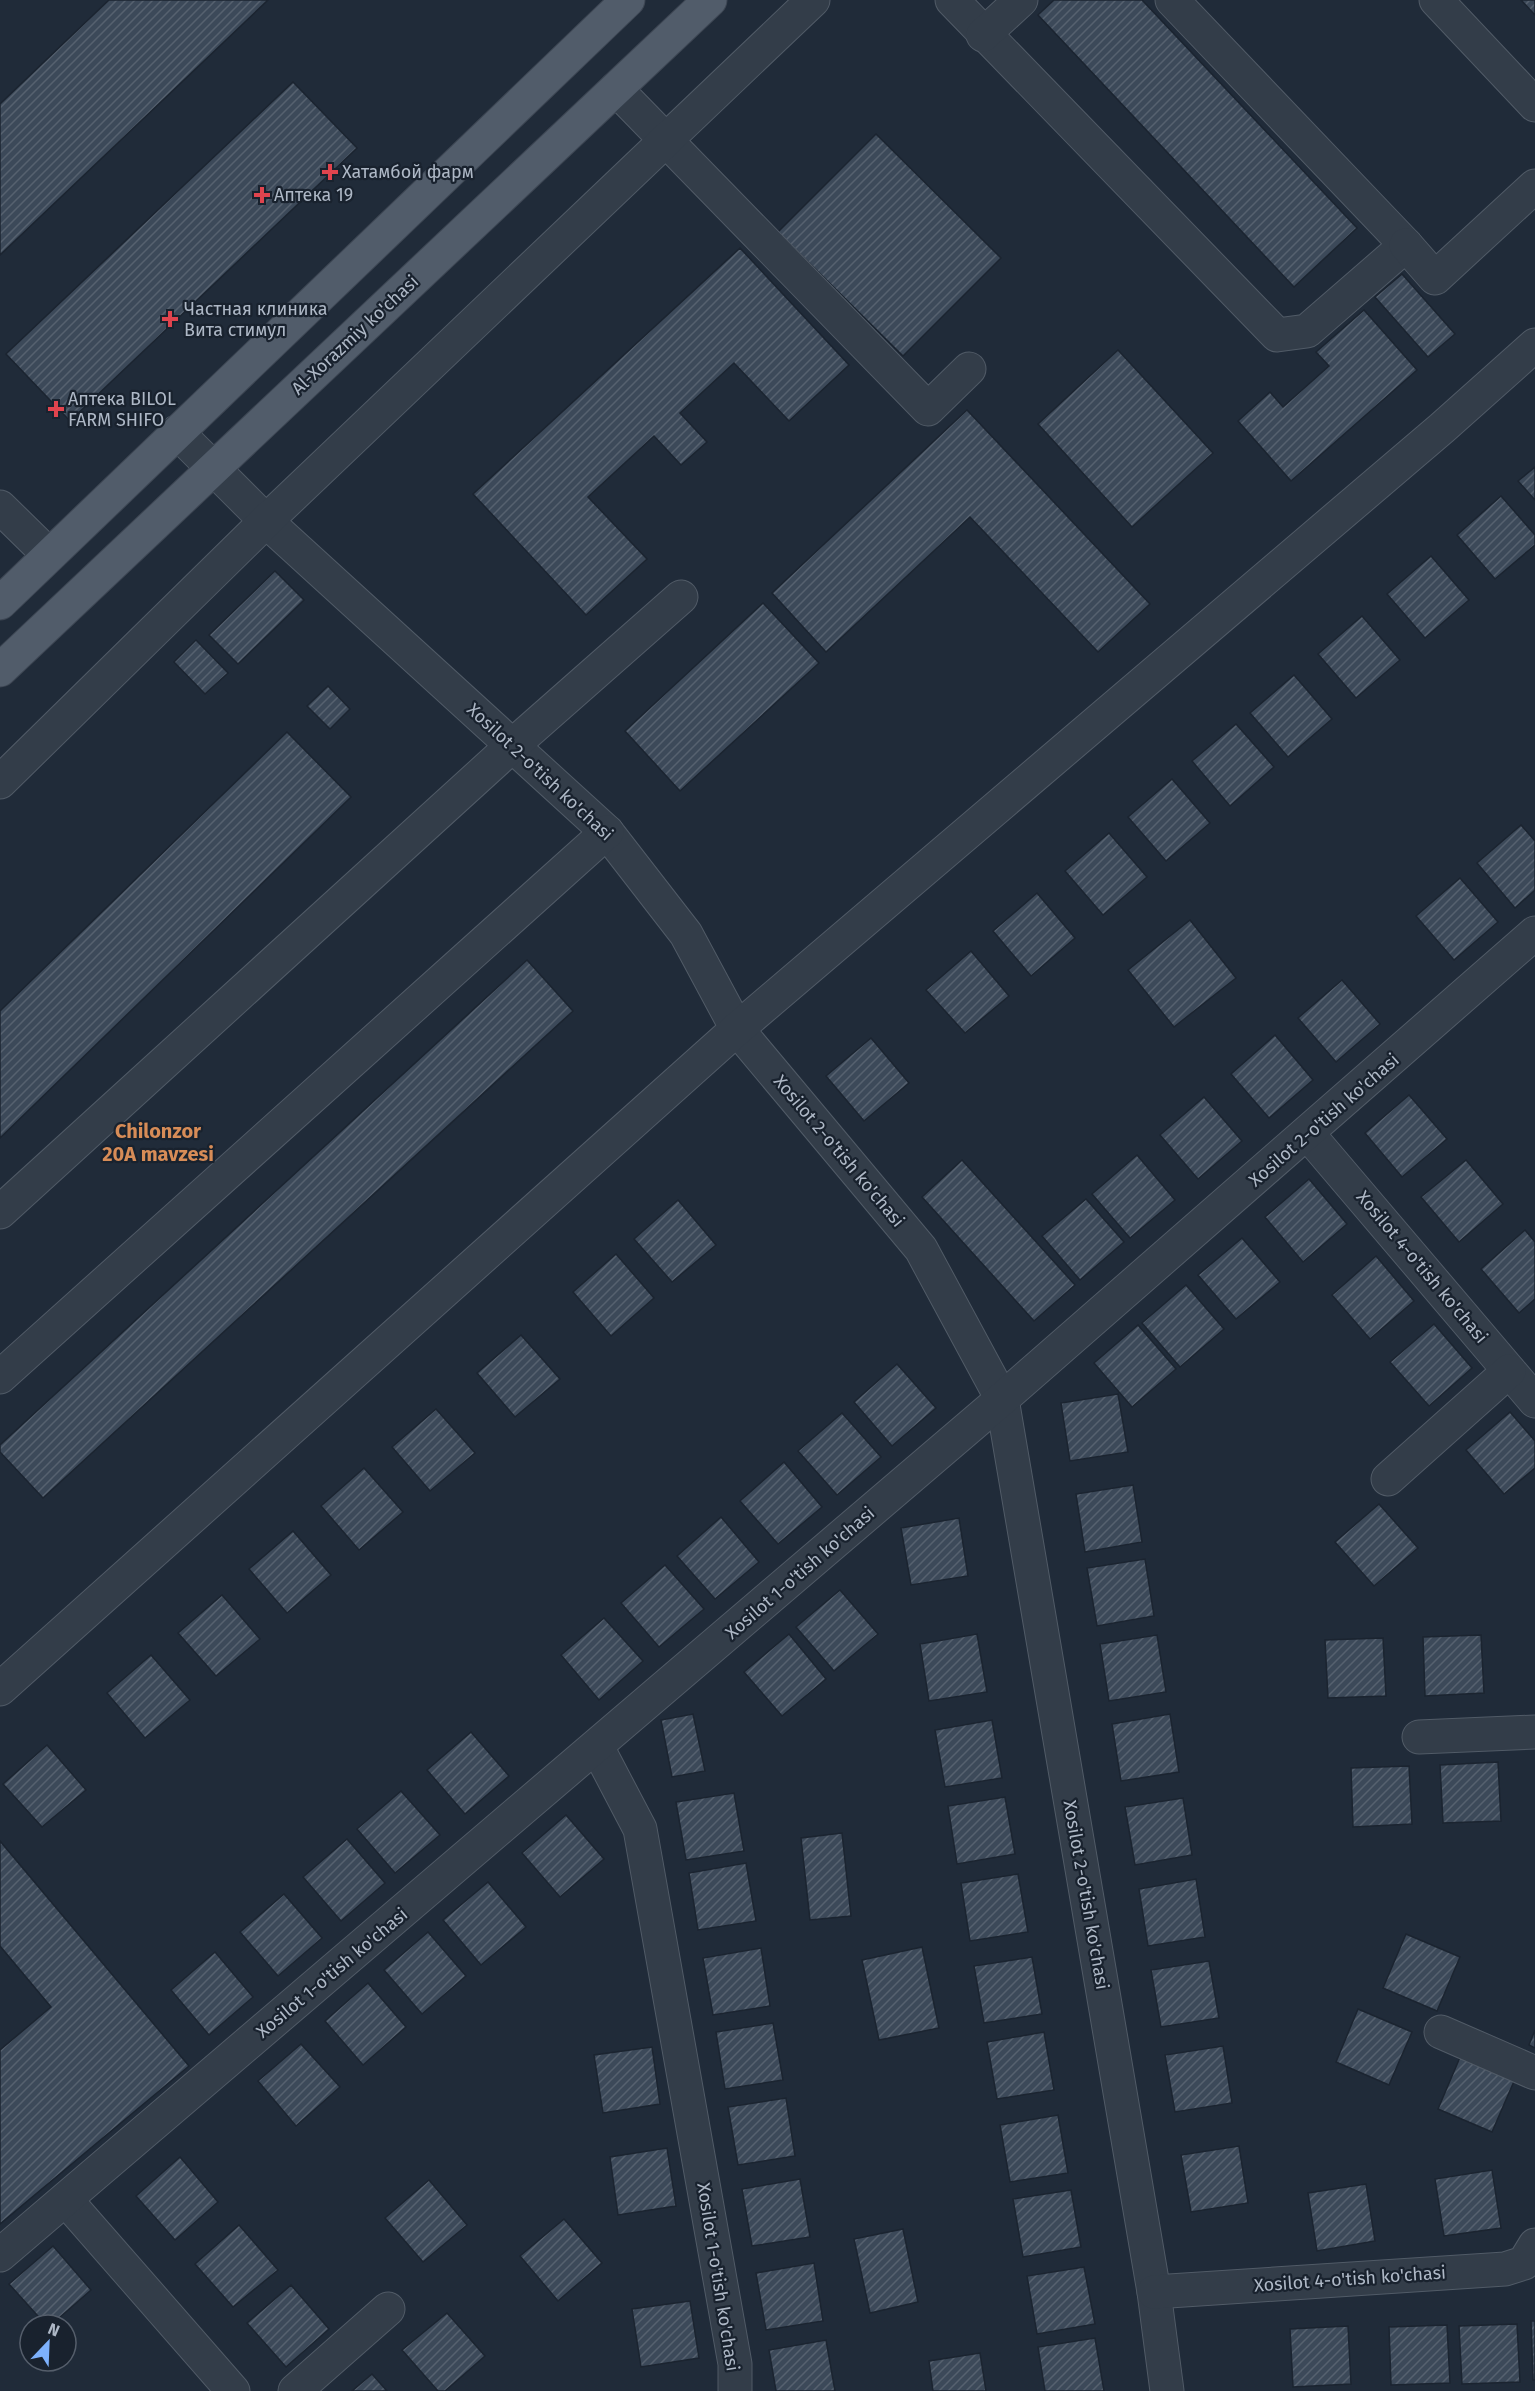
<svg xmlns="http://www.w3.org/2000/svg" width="1535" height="2391" font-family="'Fira Sans',sans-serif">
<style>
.building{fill:url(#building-hatch);stroke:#1b2430;stroke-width:1.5}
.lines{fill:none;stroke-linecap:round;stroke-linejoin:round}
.minor-casing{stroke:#515b67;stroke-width:35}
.major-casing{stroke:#3d4653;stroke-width:35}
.minor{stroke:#333d49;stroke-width:33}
.major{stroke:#515c6a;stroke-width:33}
.health-dot{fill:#e0444e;stroke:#19222e;stroke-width:2}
.labels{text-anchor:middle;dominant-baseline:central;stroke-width:4.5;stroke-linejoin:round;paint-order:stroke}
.poi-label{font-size:18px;fill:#aeb8c6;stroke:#19222e;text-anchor:start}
.street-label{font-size:18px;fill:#aeb8c6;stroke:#19222e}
.neighbourhood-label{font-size:20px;font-weight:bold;fill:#d78c57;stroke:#19222e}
</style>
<defs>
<pattern id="building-hatch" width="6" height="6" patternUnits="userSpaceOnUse" patternTransform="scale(1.5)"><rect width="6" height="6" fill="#3c4959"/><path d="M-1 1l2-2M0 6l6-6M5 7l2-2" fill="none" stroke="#56616f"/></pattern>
</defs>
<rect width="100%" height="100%" fill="#202b39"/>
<g class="building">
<path d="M109 0H268L0 255V104Z"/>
<path d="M1054 0H1142L1357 228 1294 287 1038 15Z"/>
<path d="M1521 0H1535V15Z"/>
<path d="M293 82 357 148 70 421 6 354Z"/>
<path d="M876 134 1001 258 903 356 778 232Z"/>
<path d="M740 248 849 365 789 421 734 363 680 413 707 442 681 465 654 436 588 497 647 559 586 615 473 494Z"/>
<path d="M1402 274 1455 334 1428 357 1375 297Z"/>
<path d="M1364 310 1417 370 1291 481 1238 421 1270 392 1283 407 1329 366 1316 352Z"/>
<path d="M1118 350 1213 453 1132 527 1038 424Z"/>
<path d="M967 410 1150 604 1098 652 970 517 826 652 772 593Z"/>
<path d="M1535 467V500L1518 481Z"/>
<path d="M1501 496 1535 535V545L1495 579 1457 535Z"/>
<path d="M1431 556 1469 600 1425 638 1387 594Z"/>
<path d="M275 571 304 600 238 664 209 635Z"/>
<path d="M763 603 819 663 680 791 625 731Z"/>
<path d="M1362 616 1400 660 1356 698 1318 654Z"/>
<path d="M196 640 228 673 205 694 174 662Z"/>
<path d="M1294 675 1332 719 1288 757 1250 713Z"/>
<path d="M328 686 350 709 330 729 307 706Z"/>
<path d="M1236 724 1274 767 1230 806 1192 761Z"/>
<path d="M287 732 351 797 0 1138V1011Z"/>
<path d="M1172 779 1210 823 1166 861 1128 817Z"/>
<path d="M1521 825 1535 841V890L1515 908 1477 863Z"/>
<path d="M1109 833 1147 877 1103 915 1065 871Z"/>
<path d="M1460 878 1498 922 1454 960 1416 916Z"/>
<path d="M1037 893 1075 938 1031 976 993 931Z"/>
<path d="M1190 920 1236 978 1174 1027 1128 970Z"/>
<path d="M971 951 1009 996 965 1033 926 990Z"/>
<path d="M527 960 573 1011 43 1498 0 1452V1445Z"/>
<path d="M1342 980 1380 1024 1336 1062 1298 1018Z"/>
<path d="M1275 1035 1313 1080 1269 1118 1231 1074Z"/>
<path d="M871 1038 909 1083 864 1121 826 1076Z"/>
<path d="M1409 1095 1447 1139 1402 1177 1365 1133Z"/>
<path d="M1204 1097 1242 1141 1198 1179 1160 1135Z"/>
<path d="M1137 1155 1175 1200 1130 1238 1092 1194Z"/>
<path d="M962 1160 1075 1285 1034 1321 922 1197Z"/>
<path d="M1466 1160 1503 1204 1459 1242 1421 1197Z"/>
<path d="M1309 1179 1347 1224 1303 1262 1265 1217Z"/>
<path d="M1086 1199 1124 1242 1080 1280 1042 1236Z"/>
<path d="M678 1200 716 1245 672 1282 634 1239Z"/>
<path d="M1525 1230 1535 1242V1299L1519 1313 1481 1269Z"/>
<path d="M1242 1238 1280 1282 1236 1319 1198 1275Z"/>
<path d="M616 1254 654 1298 611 1336 573 1292Z"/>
<path d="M1376 1256 1414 1301 1370 1339 1332 1295Z"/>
<path d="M1186 1285 1224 1329 1180 1367 1142 1323Z"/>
<path d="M1434 1324 1472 1368 1429 1406 1390 1362Z"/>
<path d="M1138 1325 1176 1369 1132 1407 1094 1363Z"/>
<path d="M521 1335 560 1379 515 1417 477 1373Z"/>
<path d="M897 1364 936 1408 892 1446 854 1402Z"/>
<path d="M1118 1394 1128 1452 1070 1461 1061 1403Z"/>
<path d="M436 1409 475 1453 430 1491 392 1447Z"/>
<path d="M1510 1412 1535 1441V1468L1504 1494 1466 1450Z"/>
<path d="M842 1413 881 1457 837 1495 798 1451Z"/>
<path d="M784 1462 822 1507 778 1544 740 1501Z"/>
<path d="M364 1468 403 1512 359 1550 321 1506Z"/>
<path d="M1133 1485 1142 1542 1085 1552 1076 1494Z"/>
<path d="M1379 1504 1418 1548 1374 1586 1335 1542Z"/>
<path d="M721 1517 759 1562 715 1599 677 1556Z"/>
<path d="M959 1518 968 1576 911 1585 901 1528Z"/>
<path d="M293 1531 331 1575 287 1613 249 1569Z"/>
<path d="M1145 1559 1154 1616 1097 1626 1087 1568Z"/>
<path d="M665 1565 704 1609 659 1647 621 1603Z"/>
<path d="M840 1590 878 1634 834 1671 796 1627Z"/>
<path d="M222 1595 260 1639 216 1676 178 1633Z"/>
<path d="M604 1618 643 1661 599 1700 561 1655Z"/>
<path d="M789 1634 826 1679 782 1716 744 1672Z"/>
<path d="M977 1634 987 1692 929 1701 920 1644Z"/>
<path d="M1157 1635 1166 1692 1109 1701 1100 1644Z"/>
<path d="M1481 1635 1484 1693 1425 1696 1423 1637Z"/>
<path d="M1383 1638 1386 1696 1328 1698 1325 1640Z"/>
<path d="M151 1655 190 1700 145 1738 107 1693Z"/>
<path d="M693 1714 705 1771 672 1777 661 1720Z"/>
<path d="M1170 1714 1179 1772 1121 1781 1112 1724Z"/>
<path d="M992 1720 1002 1778 945 1787 935 1730Z"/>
<path d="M471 1732 509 1776 465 1814 427 1770Z"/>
<path d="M47 1745 86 1790 42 1827 3 1784Z"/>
<path d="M1498 1762 1501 1821 1443 1823 1440 1765Z"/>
<path d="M1409 1766 1412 1824 1353 1827 1351 1768Z"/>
<path d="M401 1791 440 1835 395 1873 357 1829Z"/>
<path d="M734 1793 744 1851 686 1860 676 1802Z"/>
<path d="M1005 1797 1015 1854 957 1864 948 1806Z"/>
<path d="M1183 1798 1192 1855 1135 1865 1125 1807Z"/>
<path d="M566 1815 604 1859 560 1897 522 1853Z"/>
<path d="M842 1833 851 1916 810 1920 801 1838Z"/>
<path d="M347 1839 385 1883 341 1921 303 1877Z"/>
<path d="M0 1841 189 2066 0 2224V2050L51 2007 0 1946Z"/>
<path d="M746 1863 756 1921 698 1930 689 1873Z"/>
<path d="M1018 1874 1028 1932 970 1941 961 1883Z"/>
<path d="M1196 1879 1205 1937 1148 1946 1139 1889Z"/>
<path d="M488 1882 526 1927 481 1965 443 1920Z"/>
<path d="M284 1894 322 1938 278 1976 240 1932Z"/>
<path d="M428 1932 466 1976 422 2014 384 1970Z"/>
<path d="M1406 1934 1460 1957 1437 2011 1383 1988Z"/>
<path d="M922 1947 939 2028 879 2040 862 1960Z"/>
<path d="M761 1948 770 2006 713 2015 703 1958Z"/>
<path d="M215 1952 253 1997 209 2035 171 1990Z"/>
<path d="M1032 1957 1042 2014 984 2023 974 1966Z"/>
<path d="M1209 1961 1219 2018 1161 2027 1151 1970Z"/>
<path d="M368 1983 406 2027 363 2065 325 2021Z"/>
<path d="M1358 2009 1412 2032 1389 2085 1336 2062Z"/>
<path d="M773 2023 783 2080 725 2089 716 2032Z"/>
<path d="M1535 2030V2048L1529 2045Z"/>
<path d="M1044 2032 1054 2090 997 2099 987 2042Z"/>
<path d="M301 2044 340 2087 296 2126 258 2081Z"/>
<path d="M1223 2046 1232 2103 1175 2112 1165 2055Z"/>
<path d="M652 2047 660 2104 603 2113 594 2055Z"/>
<path d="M1461 2055 1515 2079 1492 2132 1438 2109Z"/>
<path d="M786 2098 795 2156 738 2165 728 2107Z"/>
<path d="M1058 2115 1068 2173 1010 2182 1000 2125Z"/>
<path d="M1239 2146 1248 2203 1191 2212 1181 2155Z"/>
<path d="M667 2148 676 2206 618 2215 610 2157Z"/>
<path d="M180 2157 218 2202 175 2240 136 2196Z"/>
<path d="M1492 2170 1501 2228 1444 2236 1435 2179Z"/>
<path d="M800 2179 810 2237 752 2246 742 2189Z"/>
<path d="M429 2180 467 2225 423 2262 385 2218Z"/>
<path d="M1366 2184 1375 2241 1317 2251 1308 2193Z"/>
<path d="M1071 2190 1081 2247 1023 2257 1013 2199Z"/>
<path d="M564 2219 602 2263 558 2301 520 2256Z"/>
<path d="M239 2225 278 2270 233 2307 195 2264Z"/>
<path d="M903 2229 918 2302 870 2313 854 2239Z"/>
<path d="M53 2246 91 2290 51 2325H46L9 2284Z"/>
<path d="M814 2263 823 2321 766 2330 756 2273Z"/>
<path d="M1084 2267 1095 2324 1037 2334 1027 2276Z"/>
<path d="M291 2285 329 2329 286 2367 247 2323Z"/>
<path d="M690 2301 699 2358 641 2367 632 2309Z"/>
<path d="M447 2313 485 2356 445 2391H438L402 2350Z"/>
<path d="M1531 2321H1535V2380H1533Z"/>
<path d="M1517 2324 1520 2382 1462 2384 1459 2326Z"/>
<path d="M1447 2325 1450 2383 1391 2385 1389 2327Z"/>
<path d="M1348 2326 1351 2384 1293 2387 1290 2329Z"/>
<path d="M1095 2338 1104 2391H1045L1038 2347Z"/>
<path d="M826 2340 835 2391H776L769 2350Z"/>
<path d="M980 2353 986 2391H933L929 2361Z"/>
<path d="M372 2374 387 2391H352Z"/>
</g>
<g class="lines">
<defs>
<g id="minor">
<path d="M952 0 1277 335 1307 331 1406 245 1172 0"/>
<path d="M1436 0 1535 105"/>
<path d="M983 35 1021 0"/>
<path d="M616 89 928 409 969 369"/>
<path d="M1406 245 1435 278 1535 186"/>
<path d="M177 432 266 521 607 832 686 934 737 1029 921 1249 1002 1399 1154 2292 1167 2391"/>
<path d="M0 507 49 555"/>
<path d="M0 782 266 521 813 0"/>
<path d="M1308 1134 1535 1401"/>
<path d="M0 1212 513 745 681 597"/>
<path d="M0 1377 607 832"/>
<path d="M1388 1479 1509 1371"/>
<path d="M0 1689 737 1029 1442 428 1535 345"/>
<path d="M1419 1737 1535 1732"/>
<path d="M597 1747 640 1829 735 2364V2391"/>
<path d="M1441 2032 1535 2073"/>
<path d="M66 2200 233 2391"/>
<path d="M0 2255 1002 1399 1535 933"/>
<path d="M1154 2292 1505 2269 1524 2263 1535 2245"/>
<path d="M295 2391 388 2309"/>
</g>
<g id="major">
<path d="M0 603 628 0"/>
<path d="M0 670 710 0"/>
</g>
</defs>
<use href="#minor" class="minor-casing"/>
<use href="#major" class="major-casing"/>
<use href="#minor" class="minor"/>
<use href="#major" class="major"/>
</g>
<g class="health-dot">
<path d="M327 163h6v6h6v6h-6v6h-6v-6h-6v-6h6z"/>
<path d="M259 186h6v6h6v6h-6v6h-6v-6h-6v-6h6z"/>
<path d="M167 310h6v6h6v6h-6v6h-6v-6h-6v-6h6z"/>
<path d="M53 400h6v6h6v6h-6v6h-6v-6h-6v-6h6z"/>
</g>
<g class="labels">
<g class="poi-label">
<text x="342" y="172">Хатамбой фарм</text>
<text x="274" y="195">Аптека 19</text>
<text x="184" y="309">Частная клиника<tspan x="184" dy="21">Вита стимул</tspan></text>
<text x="68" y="399">Аптека BILOL<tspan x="68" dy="21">FARM SHIFO</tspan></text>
</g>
<g class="street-label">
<text transform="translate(355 335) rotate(-43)">Al-Xorazmiy ko'chasi</text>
<text transform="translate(540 772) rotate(43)">Xosilot 2-o'tish ko'chasi</text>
<text transform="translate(1324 1120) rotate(-41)">Xosilot 2-o'tish ko'chasi</text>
<text transform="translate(839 1151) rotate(50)">Xosilot 2-o'tish ko'chasi</text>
<text transform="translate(1422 1267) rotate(50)">Xosilot 4-o'tish ko'chasi</text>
<text transform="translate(800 1573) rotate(-41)">Xosilot 1-o'tish ko'chasi</text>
<text transform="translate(1086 1895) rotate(80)">Xosilot 2-o'tish ko'chasi</text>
<text transform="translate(332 1973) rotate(-40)">Xosilot 1-o'tish ko'chasi</text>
<text transform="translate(718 2277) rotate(81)">Xosilot 1-o'tish ko'chasi</text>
<text transform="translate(1350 2279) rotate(-4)">Xosilot 4-o'tish ko'chasi</text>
</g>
<g class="neighbourhood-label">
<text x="158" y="1131">Chilonzor<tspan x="158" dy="23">20A mavzesi</tspan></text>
</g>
</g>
<g transform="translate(48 2343) rotate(23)"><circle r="28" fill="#19222e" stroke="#555e6b" stroke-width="1.5"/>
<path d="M0-4.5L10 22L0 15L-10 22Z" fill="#7db1fc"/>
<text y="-9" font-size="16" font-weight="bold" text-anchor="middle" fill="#aeb8c6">N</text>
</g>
</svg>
